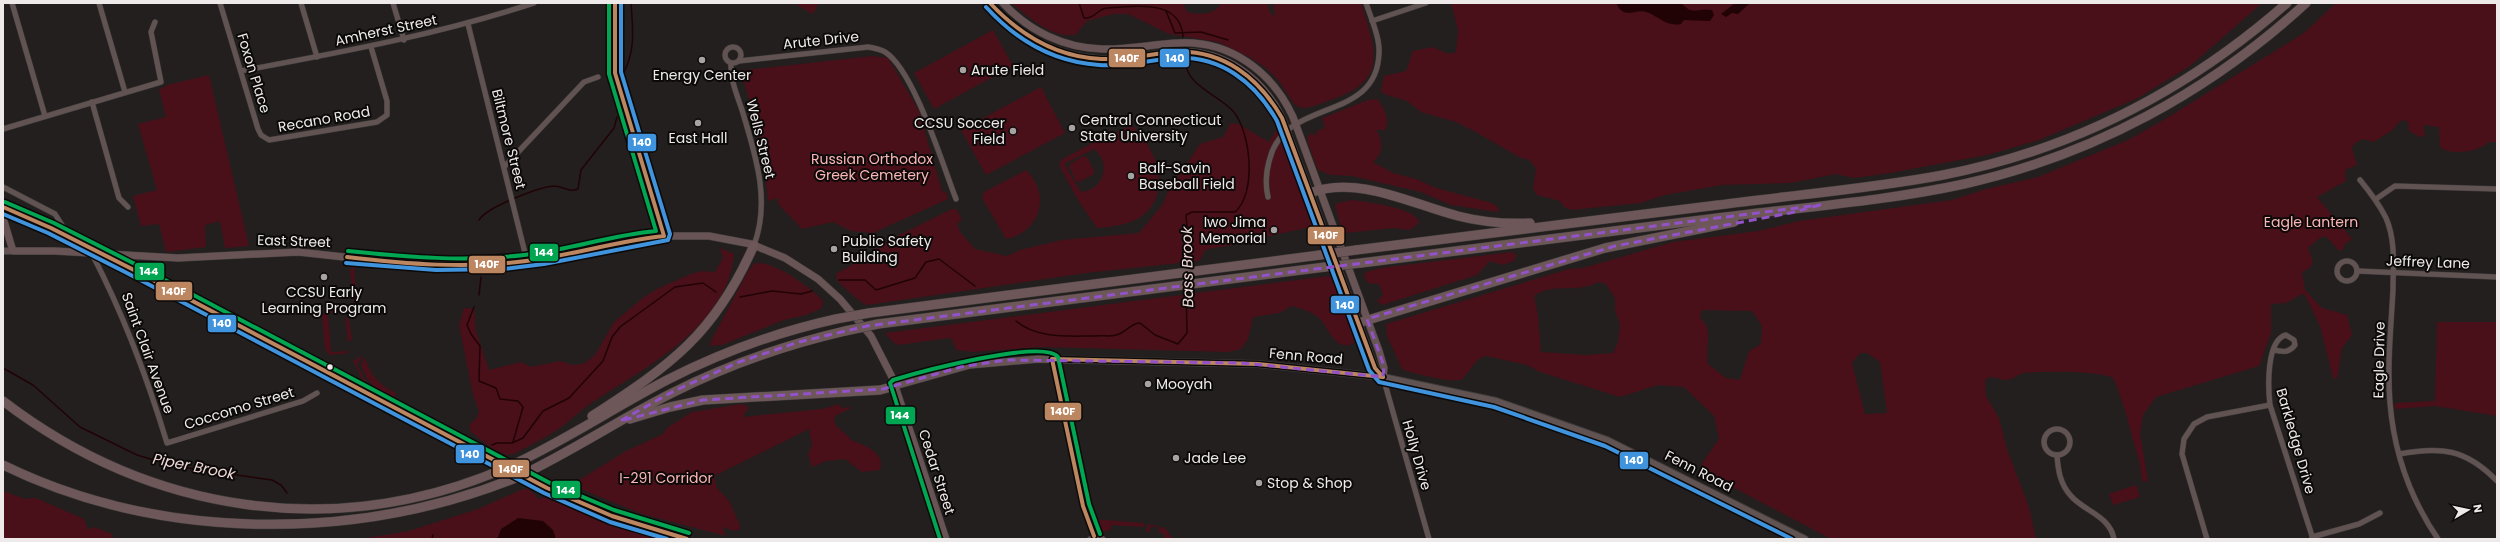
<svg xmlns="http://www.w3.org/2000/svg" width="2500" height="542" font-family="Poppins,sans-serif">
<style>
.green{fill:#491019;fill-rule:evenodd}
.water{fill:#210306}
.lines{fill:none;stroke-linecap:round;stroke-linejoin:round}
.stream{stroke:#210306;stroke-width:1.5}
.minor-casing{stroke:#3f3c3c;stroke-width:6}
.tertiary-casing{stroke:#3f3c3c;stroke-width:8}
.secondary-casing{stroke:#3f3c3c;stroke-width:8}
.motorway-casing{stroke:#3f3c3c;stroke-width:10}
.minor{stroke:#625353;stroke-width:5}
.tertiary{stroke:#625353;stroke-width:6}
.secondary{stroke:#685455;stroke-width:7}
.motorway{stroke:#6e5759;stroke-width:9}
.motorway-bridge-casing{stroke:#3f3c3c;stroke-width:10;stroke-linecap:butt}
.motorway-bridge{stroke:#6e5759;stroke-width:9}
.bus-1-casing{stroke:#0c0909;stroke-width:7}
.bus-2-casing{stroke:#0c0909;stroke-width:7}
.bus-3-casing{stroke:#0c0909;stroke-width:7}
.bus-1{stroke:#bb8660;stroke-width:4}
.bus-2{stroke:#4094de;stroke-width:4}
.bus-3{stroke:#00a651;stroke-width:4}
.marked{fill:none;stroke:#9252c8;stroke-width:3;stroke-dasharray:8 5;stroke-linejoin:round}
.poi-dot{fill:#a8a3a3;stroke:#0c0909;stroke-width:1.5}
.bus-dot{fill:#efeaea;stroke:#0c0909;stroke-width:1.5}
.labels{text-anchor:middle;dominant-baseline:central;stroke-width:4;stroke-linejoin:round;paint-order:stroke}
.street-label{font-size:14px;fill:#efeaea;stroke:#0c0909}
.poi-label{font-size:14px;fill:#efeaea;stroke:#0c0909;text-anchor:start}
.park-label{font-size:14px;fill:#fcb6b7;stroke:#0c0909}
.water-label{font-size:15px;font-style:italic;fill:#f1d9d9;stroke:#0c0909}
.line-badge{stroke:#0c0909;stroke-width:1.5}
.badge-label{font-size:11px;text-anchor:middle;font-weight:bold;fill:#fff}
</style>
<rect width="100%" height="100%" fill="#231f1f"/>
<g class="green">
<path d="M798 3H819L813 14 797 5Z"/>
<path d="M1011 3H1183L1187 12C1198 15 1216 15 1221 3H1267L1271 14 1275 16 1273 3H1361C1374 46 1390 79 1336 98 1326 101 1311 109 1301 108L1294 104 1279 81 1266 68 1251 58 1218 42 1169 34 1128 14H1113L1087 21 1075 35C1051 38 1029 17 1011 3Z"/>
<path d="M1451 3H2262L2190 66 2138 98 2039 140 1987 155 1890 173 1854 178 1836 174 1790 183 1722 185 1665 195 1640 203 1571 210 1564 207 1560 201 1537 195 1533 189 1536 168 1529 160 1519 157 1474 131 1456 122 1421 112 1407 101 1384 94 1381 90 1384 76 1406 71 1413 51 1432 47 1449 54 1456 52 1458 30Z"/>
<path d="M2336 3H2497V142H2488C2481 152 2449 156 2440 147L2439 127 2423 125 2425 136 2420 137 2409 131 2408 122 2403 120 2398 123 2394 129 2374 142 2363 139 2355 143 2352 148 2357 165 2345 170 2346 181 2317 197 2352 239 2344 245 2343 250H2338L2327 237H2321L2308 248 2313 261 2310 268 2302 272 2305 290 2322 308 2347 315 2352 335 2342 348 2337 379 2333 378 2320 326 2305 295 2302 294 2286 303 2271 304V333L2259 366 2156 397 2143 415 2140 433 2148 481 2143 482C2140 474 2141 465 2138 457 2130 431 2125 404 2113 378 2100 371 2040 371 2024 373 2017 374 2013 380 2007 380 1999 381 1991 372 1985 381L1986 396 1999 418 2007 449 2029 507 2036 539H1831L1704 472 1701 465 1719 439 1714 416 1684 387 1658 385 1620 397 1540 372 1527 365 1486 356C1475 358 1470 372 1462 379 1454 384 1411 373 1402 369L1387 336 1386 324 1569 269 1583 268 1673 242 1758 231 1799 221 1952 200 1986 189 2038 177 2128 140 2162 121 2304 33ZM1598 282 1606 284 1615 298V310L1620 324 1618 342 1613 353 1586 355 1541 352 1538 315 1534 296C1553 282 1578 294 1598 282ZM1702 310 1752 311 1762 326 1761 344 1749 351 1740 380 1726 378 1708 364C1704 347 1715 330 1700 318ZM1860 353H1867L1880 362 1887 413 1865 414 1852 363Z"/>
<path d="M993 30 1013 66 934 109 914 73Z"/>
<path d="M873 56 888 58 919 111 942 191 946 192 948 199 873 233 851 231 833 222 802 229 779 205 777 198 768 201 764 164 765 153 741 72 745 70Z"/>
<path d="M209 75 249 246 225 248 220 221 205 225 206 247 166 252 159 224 141 226 133 196 157 190 138 124 166 117 159 90 167 85Z"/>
<path d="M1041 87 1065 133 986 175 961 130Z"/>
<path d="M1377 99C1384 107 1391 121 1385 130H1376C1384 140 1383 155 1373 162L1393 173 1416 179 1436 188 1492 203 1498 207V212L1451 205 1421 192 1352 176 1331 175 1318 170 1309 146 1307 136 1313 133 1315 137 1317 131 1325 128 1322 118 1368 100Z"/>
<path d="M1231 123 1238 124 1269 142 1278 127 1312 225 1311 227 1246 241 1247 238C1238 248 1216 245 1204 251L1201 259 1198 261 1086 273 867 305C863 305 841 285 837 280L836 274 874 252 885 242 952 209H956L962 219 957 224 960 232 975 249 1007 256 1020 250 1062 240 1139 233 1163 204 1168 191 1200 144 1223 137Z"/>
<path d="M1132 126C1157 147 1174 196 1139 218 1126 225 1111 227 1097 228L1078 200 1059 165 1061 160 1096 141ZM1094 149C1112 163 1104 190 1081 192L1064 164Z"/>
<path d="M1083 156 1087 157 1094 171V174L1079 182 1076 181 1069 167 1070 164Z"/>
<path d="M1026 170C1052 195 1040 232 1006 239L982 198 984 192Z"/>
<path d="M1353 200C1366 202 1418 208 1419 223L1410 230 1393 228 1346 233 1342 230 1335 206 1337 203Z"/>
<path d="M720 248 734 254C728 327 644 368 590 404 581 410 573 418 564 425 549 436 531 445 514 454L507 455 493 449 471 432 469 425 477 418 479 411 473 395 459 325 464 308 474 309 476 331 489 370 521 362 531 367 560 361 573 365 583 364 595 355 614 322 644 297 659 288 691 274 702 271 715 272 723 258Z"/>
<path d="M1512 252 1517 255 1514 261 1503 265 1490 261 1477 275 1382 305 1377 301 1383 295 1379 284 1368 283 1364 277 1366 272 1381 268Z"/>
<path d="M755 263C774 261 810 287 823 301L822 308 806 315 784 320 722 345 711 346 710 343 748 271Z"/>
<path d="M353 265 354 266 357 308 354 304 350 271Z"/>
<path d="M1329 276 1332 278 1353 334V344C1334 351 1330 329 1319 318 1313 312 1299 308 1292 306L1279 313 1253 317 1248 339 1241 349 1228 352 1041 347 973 352 956 350 952 339 948 338 899 345 894 343 885 333Z"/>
<path d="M346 306 347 311 328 313 331 352 348 351 349 353 330 355 325 350 322 316 329 308Z"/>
<path d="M345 317 349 319 352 339 348 342Z"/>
<path d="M2437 322H2497V416L2435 406 2395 409 2394 403 2435 401Z"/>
<path d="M363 355 357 365 370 388 361 381 362 379 353 361Z"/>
<path d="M365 357C370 376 380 385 396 393L394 401C378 392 367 383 361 365Z"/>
<path d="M742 404 749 407 743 417 822 409 840 404 841 408 853 407 835 416C831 427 847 432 851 440 863 445 886 452 880 470L862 472 845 459 826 461 812 467 808 455 812 445 809 429 714 476 717 488 729 501 740 525V529L735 531 723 527 726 536 642 514 571 485 626 451 663 434 668 427 692 412Z"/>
<path d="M2136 485 2140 497 2113 505 2109 494Z"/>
<path d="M523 489H529L539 499 556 492 613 518 669 538 361 539 409 531 478 509Z"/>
<path d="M3 491 25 499 36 498 84 519 88 530 94 527 112 534 113 539H3Z"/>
<path d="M1092 519 1144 523V527L1110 525 1112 529 1101 533 1095 530Z"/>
<path d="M1147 524 1165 528 1173 539H1164V534L1159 533V527H1150V532H1146Z"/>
</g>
<g class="water">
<path d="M1616 3H1681C1695 17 1696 7 1712 10L1714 15 1710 21 1684 20 1681 24C1665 27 1659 16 1646 12 1637 9 1631 16 1622 11 1619 9 1617 5 1616 3Z"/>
<path d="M1735 3H1750L1738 14 1732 13 1726 17 1721 14Z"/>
<path d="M518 518 543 521 553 530 556 539H494L498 537 501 529Z"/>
</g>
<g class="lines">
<g class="stream">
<path d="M1079 3 1084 18C1093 19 1096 12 1103 9 1108 7 1116 8 1122 7 1147 5 1181 4 1183 37"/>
<path d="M1166 11 1175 33 1201 32 1228 40"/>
<path d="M622 76C636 50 633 32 631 3"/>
<path d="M479 220C487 207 539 187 554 186 563 186 569 193 578 189L581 170 614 128 617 117"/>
<path d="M1185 270 1188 242 1186 215 1192 212H1235C1257 193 1251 132 1233 111 1219 95 1188 87 1185 62"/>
<path d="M839 280H865L876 290 915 278 926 262 939 259 975 286"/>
<path d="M479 295 481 277"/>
<path d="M740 297 772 291 801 294 812 291"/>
<path d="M474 307 467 325 471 334 480 346 479 381 496 388 500 399 518 401 523 407 513 442"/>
<path d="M1016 321C1038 339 1067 336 1095 336 1102 335 1109 337 1116 335 1126 333 1130 323 1140 323L1155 335 1178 344 1187 333 1186 288"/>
<path d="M3 368 33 385 80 427 137 455 174 466 272 480 281 485 287 493"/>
<path d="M492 445 497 443H512L523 438 543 411 569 398 603 361 612 337 620 327 675 287 703 283 716 292"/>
<path d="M432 539 433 535"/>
</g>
<defs>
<g id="minor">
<path d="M12 3 45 116"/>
<path d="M99 3 125 92"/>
<path d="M220 3 258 129 261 135 269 140 377 122 387 115V101L371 47"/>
<path d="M301 3 317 57"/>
<path d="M393 3 404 40"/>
<path d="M1372 21 1426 3"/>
<path d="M468 24 527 261"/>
<circle cx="733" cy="55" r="8"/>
<path d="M739 61 868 47C874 48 880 49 885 52 914 70 943 166 956 199"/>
<path d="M731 63C730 79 737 95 742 110 755 154 771 200 754 245"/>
<path d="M241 71C342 52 436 35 534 3"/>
<path d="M92 102 119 198 128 207"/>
<path d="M3 129 161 82 151 32 155 22"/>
<path d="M504 167 584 82 598 77"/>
<path d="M2360 180C2370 192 2379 204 2386 218 2396 241 2393 266 2393 290 2391 327 2387 366 2390 403 2394 452 2410 498 2438 539"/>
<path d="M3 187 55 214 62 225"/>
<path d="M1268 197C1265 184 1266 171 1270 158 1286 97 1377 123 1379 53 1380 38 1371 18 1366 3"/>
<path d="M2376 199 2395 186 2497 189"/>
<path d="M91 252C123 313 147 377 167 443L303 401 317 393"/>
<circle cx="2347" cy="271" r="10"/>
<path d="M2357 271 2497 277"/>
<path d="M2274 350C2283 352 2289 353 2295 345L2294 340 2286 335C2266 340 2268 388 2270 405L2313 539"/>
<path d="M1052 359 1083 506 1094 536"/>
<path d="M1383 377 1429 539"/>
<circle cx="2057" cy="442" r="13"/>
<path d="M2399 454C2441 446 2466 449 2497 481"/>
<path d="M2057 455C2058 470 2060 484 2071 496 2084 511 2110 516 2114 539"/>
<path d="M2312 537 2359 524 2380 513"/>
<path d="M1090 539 1096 535 1103 539"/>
<path d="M1783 539 1787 530"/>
<path d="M2207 539 2182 454 2184 439 2194 424 2207 417 2270 405"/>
</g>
<g id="tertiary">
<path d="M615 3V73L664 236"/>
<path d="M3 251H13"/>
<path d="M1383 377 1496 401 1607 440 1805 539"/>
</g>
<g id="secondary">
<path d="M990 3C1018 36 1057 57 1100 59 1126 60 1151 54 1176 52 1223 49 1262 77 1282 118L1375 368 1383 377"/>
<path d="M1003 3C1029 31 1064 48 1102 49 1128 50 1153 44 1178 43 1229 40 1272 71 1293 117L1379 351 1384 368 1383 377"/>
<path d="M3 218 13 251H55L178 258 298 252 409 264 448 265 527 261 661 236H709L751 244 785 258 818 279 840 299 871 336 892 377 946 539"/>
<path d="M895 386 970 365 1039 359 1258 364 1383 377"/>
</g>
<g id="motorway">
<path d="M1310 193C1359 175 1411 204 1458 216 1481 222 1506 224 1530 223"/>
<path d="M1356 250C1477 235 1597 220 1718 205 1793 195 1869 189 1943 175 2072 150 2188 90 2287 3"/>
<path d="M1361 263C1482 248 1603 232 1725 217 1804 207 1886 201 1964 184 2093 155 2209 92 2306 3"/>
<path d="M869 313 1320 255"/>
<path d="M1358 323 1605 248 1734 222"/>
<path d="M878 324 1325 267"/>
<path d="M3 401C151 514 336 542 508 467 563 442 613 408 667 380 720 353 777 332 836 319"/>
<path d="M592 416C671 365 715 334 754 245"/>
<path d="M630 419 670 407 703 400 880 390 895 386"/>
<path d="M3 465C161 542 357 542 518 477 571 452 620 419 672 393 727 365 785 345 845 331"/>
</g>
</defs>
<use href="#minor" class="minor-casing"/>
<use href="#tertiary" class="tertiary-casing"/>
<use href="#secondary" class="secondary-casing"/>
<use href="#motorway" class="motorway-casing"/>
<use href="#minor" class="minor"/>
<use href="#tertiary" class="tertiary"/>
<use href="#secondary" class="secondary"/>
<use href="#motorway" class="motorway"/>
<defs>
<g id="motorway-bridge">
<path d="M1320 255 1356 250"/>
<path d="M1325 267 1361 263"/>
<path d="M836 319 869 313"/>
<path d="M845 331 878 324"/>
</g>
</defs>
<use href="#motorway-bridge" class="motorway-bridge-casing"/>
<use href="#motorway-bridge" class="motorway-bridge"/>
<defs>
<g id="bus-1">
<path d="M990 3C1020 35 1057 57 1101 59 1126 60 1150 54 1174 52 1223 49 1259 78 1282 118L1375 368 1383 377"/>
<path d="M3 207 51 228 130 268 547 488 612 516 687 539"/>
<path d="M347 257C406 264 467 269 526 261 573 255 617 241 664 236L615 73V3"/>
<path d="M1094 536 1083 506 1052 359 1258 364 1383 377"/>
</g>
<g id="bus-2">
<path d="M986 7C1016 40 1053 62 1099 65 1124 67 1149 60 1174 58 1220 55 1255 82 1277 121L1369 370 1379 382 1494 407 1605 446 1792 539"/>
<path d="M3 214 48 233 127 273 544 493 610 522 667 539"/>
<path d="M346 263 436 270 504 269 544 264 668 240 670 234 621 72V3"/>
</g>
<g id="bus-3">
<path d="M5 202 54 223 133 263 550 483 614 510 689 533"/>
<path d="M348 251C406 257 465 262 524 255 569 250 611 235 656 231L609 74V3"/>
<path d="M940 539 890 383 893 380C916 373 1043 338 1058 357L1089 504 1100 534"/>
</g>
</defs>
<use href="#bus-1" class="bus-1-casing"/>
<use href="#bus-2" class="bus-2-casing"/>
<use href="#bus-3" class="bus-3-casing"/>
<use href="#bus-1" class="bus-1"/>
<use href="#bus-2" class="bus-2"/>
<use href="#bus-3" class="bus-3"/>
</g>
<path class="marked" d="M1820 205 1790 213 1615 246 1367 319 1384 366 1383 377 1241 363 1006 360 961 367 883 389 703 400 620 421 674 391 739 362 799 342 867 326Z"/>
<g class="poi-dot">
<circle cx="702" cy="60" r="4"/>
<circle cx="963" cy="70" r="4"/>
<circle cx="698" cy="123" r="4"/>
<circle cx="1072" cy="128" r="4"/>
<circle cx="1013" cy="131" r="4"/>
<circle cx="1131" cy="176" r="4"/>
<circle cx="1274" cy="230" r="4"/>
<circle cx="834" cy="249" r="4"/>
<circle cx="324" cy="277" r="4"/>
<circle cx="1148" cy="384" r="4"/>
<circle cx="1176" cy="458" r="4"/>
<circle cx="1259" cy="483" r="4"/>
</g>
<circle class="bus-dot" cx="330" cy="367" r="3.5"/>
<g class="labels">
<g class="street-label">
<text transform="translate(386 30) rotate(-12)">Amherst Street</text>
<text transform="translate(821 40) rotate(-6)">Arute Drive</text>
<text transform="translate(254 73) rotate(73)">Foxon Place</text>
<text transform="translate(324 119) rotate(-10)">Recano Road</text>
<text transform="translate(509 139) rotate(76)">Biltmore Street</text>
<text transform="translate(761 139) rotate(76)">Wells Street</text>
<text transform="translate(294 241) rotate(2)">East Street</text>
<text transform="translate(2428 262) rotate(2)">Jeffrey Lane</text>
<text transform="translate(148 353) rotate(70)">Saint Clair Avenue</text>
<text transform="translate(1306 356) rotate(5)">Fenn Road</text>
<text transform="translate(2379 360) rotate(-89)">Eagle Drive</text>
<text transform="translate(239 408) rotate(-17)">Coccomo Street</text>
<text transform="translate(2296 441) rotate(74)">Barkledge Drive</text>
<text transform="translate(1417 455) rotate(74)">Holly Drive</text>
<text transform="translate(1699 471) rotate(27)">Fenn Road</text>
<text transform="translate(937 472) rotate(72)">Cedar Street</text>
</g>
<g class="poi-label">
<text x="971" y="70">Arute Field</text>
<text x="702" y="75" text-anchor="middle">Energy Center</text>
<text x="1080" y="120">Central Connecticut<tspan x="1080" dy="16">State University</tspan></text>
<text x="1005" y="123" text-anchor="end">CCSU Soccer<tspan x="1005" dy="16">Field</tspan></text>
<text x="698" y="138" text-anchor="middle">East Hall</text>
<text x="1139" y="168">Balf-Savin<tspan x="1139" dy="16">Baseball Field</tspan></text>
<text x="1266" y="222" text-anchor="end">Iwo Jima<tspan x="1266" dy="16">Memorial</tspan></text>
<text x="842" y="241">Public Safety<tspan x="842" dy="16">Building</tspan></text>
<text x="324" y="292" text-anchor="middle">CCSU Early<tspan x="324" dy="16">Learning Program</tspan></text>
<text x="1156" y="384">Mooyah</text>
<text x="1184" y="458">Jade Lee</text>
<text x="1267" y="483">Stop &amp; Shop</text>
</g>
<g class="park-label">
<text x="872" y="159">Russian Orthodox<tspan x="872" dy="16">Greek Cemetery</tspan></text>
<text x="2311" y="222">Eagle Lantern</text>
<text x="666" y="478">I-291 Corridor</text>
</g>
<g class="water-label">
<text transform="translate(1187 267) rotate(-91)">Bass Brook</text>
<text transform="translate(194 466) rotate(11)">Piper Brook</text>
</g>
</g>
<g class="line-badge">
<rect x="1108" y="48" width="38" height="20" rx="4" fill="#bb8660"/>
<rect x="1159" y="48" width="31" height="20" rx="4" fill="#4094de"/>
<rect x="627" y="133" width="30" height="19" rx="4" fill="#4094de"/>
<rect x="1307" y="226" width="38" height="19" rx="4" fill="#bb8660"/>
<rect x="529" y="243" width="30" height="19" rx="4" fill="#00a651"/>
<rect x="468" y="255" width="38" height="19" rx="4" fill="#bb8660"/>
<rect x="134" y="262" width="31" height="19" rx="4" fill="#00a651"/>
<rect x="155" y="281" width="38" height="20" rx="4" fill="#bb8660"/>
<rect x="1330" y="295" width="30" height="19" rx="4" fill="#4094de"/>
<rect x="207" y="314" width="30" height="19" rx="4" fill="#4094de"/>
<rect x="1044" y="402" width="38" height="19" rx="4" fill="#bb8660"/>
<rect x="885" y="406" width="31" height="19" rx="4" fill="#00a651"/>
<rect x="455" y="444" width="30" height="20" rx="4" fill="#4094de"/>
<rect x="1619" y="451" width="30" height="19" rx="4" fill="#4094de"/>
<rect x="492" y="459" width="38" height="19" rx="4" fill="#bb8660"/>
<rect x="551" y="480" width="30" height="19" rx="4" fill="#00a651"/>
</g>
<g class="badge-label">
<text x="1127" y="62">140F</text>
<text x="1175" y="62">140</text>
<text x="642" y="146">140</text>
<text x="1326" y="239">140F</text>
<text x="544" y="256">144</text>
<text x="487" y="268">140F</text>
<text x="149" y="275">144</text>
<text x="174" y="295">140F</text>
<text x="1345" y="309">140</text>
<text x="222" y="327">140</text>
<text x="1063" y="415">140F</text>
<text x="900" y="419">144</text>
<text x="470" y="458">140</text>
<text x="1634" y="464">140</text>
<text x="511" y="473">140F</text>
<text x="566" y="494">144</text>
</g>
<rect width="2500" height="542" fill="none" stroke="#efeaea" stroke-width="8"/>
<g transform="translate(2468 510) rotate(81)" stroke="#0c0909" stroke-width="3" paint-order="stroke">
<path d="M0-3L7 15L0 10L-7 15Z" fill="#efeaea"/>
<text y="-6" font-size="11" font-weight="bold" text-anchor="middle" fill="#efeaea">N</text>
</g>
</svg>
